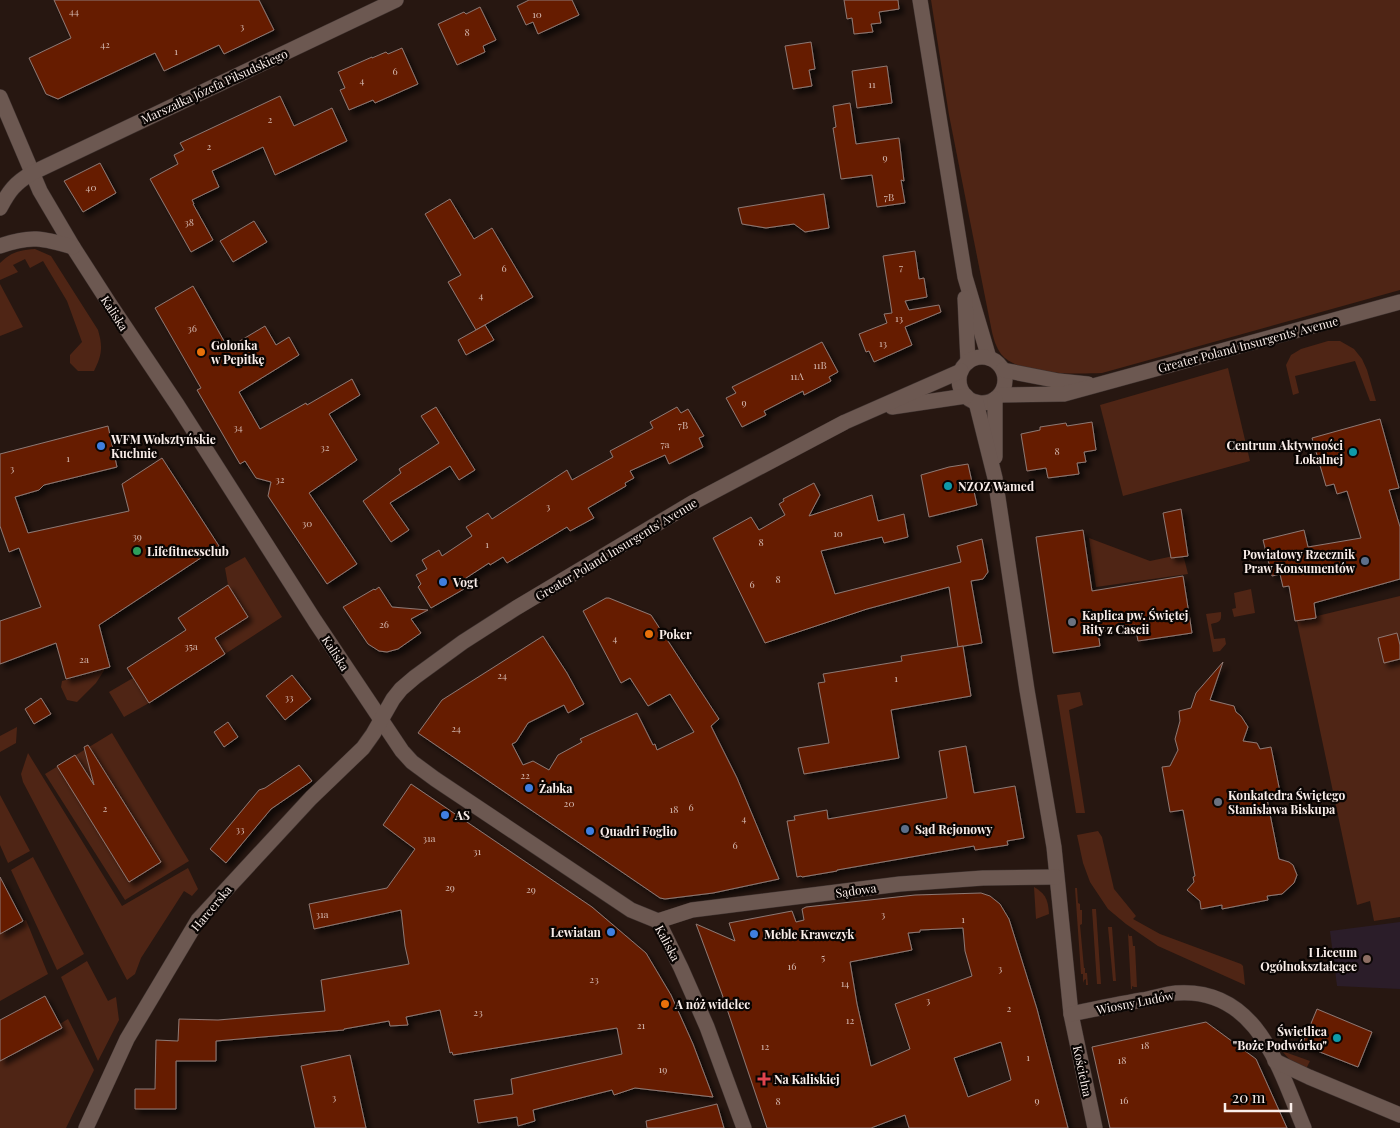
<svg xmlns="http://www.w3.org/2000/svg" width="1400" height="1128" font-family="'Playfair Display',serif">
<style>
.education{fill:#2b1d29}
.green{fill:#4f2515}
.building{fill:#661e06;stroke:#8e7973;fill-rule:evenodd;filter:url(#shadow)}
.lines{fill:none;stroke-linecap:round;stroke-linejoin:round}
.minor-casing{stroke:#3e322f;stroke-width:16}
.minor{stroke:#6c5851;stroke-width:15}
.food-dot{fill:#e8710a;stroke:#0a0503;stroke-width:2}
.shop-dot{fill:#3f7fe0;stroke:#0a0503;stroke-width:2}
.culture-dot{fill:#0f9aa8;stroke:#0a0503;stroke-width:2}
.leisure-dot{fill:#2e9e5b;stroke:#0a0503;stroke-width:2}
.service-dot{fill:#5c6f8a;stroke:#0a0503;stroke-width:2}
.worship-dot{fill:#6b7280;stroke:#0a0503;stroke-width:2}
.education-dot{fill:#8d6e63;stroke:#0a0503;stroke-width:2}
.health-dot{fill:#e0444e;stroke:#0a0503;stroke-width:2}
.labels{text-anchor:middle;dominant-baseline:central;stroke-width:4.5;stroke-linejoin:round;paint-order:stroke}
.number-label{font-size:10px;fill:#d4b9b0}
.street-label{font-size:12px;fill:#f9ede9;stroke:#0a0503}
.poi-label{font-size:12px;font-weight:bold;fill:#f9ede9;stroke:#0a0503;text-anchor:start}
</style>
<defs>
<filter id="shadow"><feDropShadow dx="4.5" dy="4.5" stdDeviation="2.5" flood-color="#0009"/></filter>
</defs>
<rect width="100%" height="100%" fill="#271711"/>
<path class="education" d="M1400 922V989L1337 986 1330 931Z"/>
<g class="green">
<path d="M931 0H1400V290L1102 373C1076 374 1019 376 1001 354 996 347 994 340 992 332L949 115Z"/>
<path d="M35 249 51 256 98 330C103 347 102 355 94 371H78L70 363V355L82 342 67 301 43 261 30 268 25 259 13 265 18 272 0 280V263C11 252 20 250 35 249Z"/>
<path d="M0 284 23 327 0 336Z"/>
<path d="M1328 341H1340L1354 349 1362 359 1367 370 1376 401H1370L1355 361 1295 376 1299 393 1293 395 1286 365 1291 355 1301 349Z"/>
<path d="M1228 368 1250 461 1123 496 1100 405Z"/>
<path d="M1089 538 1150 561 1183 554 1188 574 1096 587Z"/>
<path d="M245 557 282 617 225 654 215 638 248 617 228 585 225 568Z"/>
<path d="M1251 589 1255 613 1234 617 1232 609 1236 608 1234 593Z"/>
<path d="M1400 596V917L1374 921 1370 901 1357 905 1293 603 1313 617Z"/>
<path d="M1221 612C1222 622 1219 622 1211 624L1214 639 1225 638 1226 644 1220 651 1213 652 1206 614Z"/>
<path d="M105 669 96 683 77 702 67 700 61 687 62 681Z"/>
<path d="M133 678 149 703 124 717 109 692Z"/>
<path d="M1080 692 1083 705 1069 710 1085 813H1076L1057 695Z"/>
<path d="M17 727 16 743 0 752V736Z"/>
<path d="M112 733 189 861 125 900 45 774Z"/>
<path d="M28 753 122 906 188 868 198 889 192 896 184 891 141 958 135 974 127 980 23 782 21 774Z"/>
<path d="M0 795 30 851 8 863 0 845Z"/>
<path d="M1098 831 1102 837 1114 889 1136 916 1133 919 1160 934 1241 964 1243 966 1245 985 1158 946 1126 924 1108 909 1090 882 1083 863 1077 835Z"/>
<path d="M33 857 84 954 57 970 11 870Z"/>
<path d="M1034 887C1046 894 1048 900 1049 914L1036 919Z"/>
<path d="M1075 888H1077L1078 903 1080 904V910H1082V924L1080 925 1084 968H1085V973H1087L1088 985H1086V979L1084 980 1083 983V974H1081Z"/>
<path d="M1092 909H1096L1101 984H1097Z"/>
<path d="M26 920 48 974 0 1001V934Z"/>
<path d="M1108 927H1112L1116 981H1113Z"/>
<path d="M1128 933 1129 936H1132L1133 946H1135L1137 987H1134L1132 986V989H1131Z"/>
<path d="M87 961 108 1001 116 997 119 1020 98 1061 61 977Z"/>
<path d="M68 1019 94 1070 66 1128H0V1061Z"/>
<path d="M1282 1051 1310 1061 1306 1069 1289 1059Z"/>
</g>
<g class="building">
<path d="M54 0H259L274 30 224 54 219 45 164 71 155 53 58 99 46 94 29 58 71 38Z"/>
<path d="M529 0H572L579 15 538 34 533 22 526 25 517 6Z"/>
<path d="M844 0H898L899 9 879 12 881 23 871 24 873 32 854 34 852 18 847 19Z"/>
<path d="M480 7 496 40 483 46 485 52 457 65 438 24 464 12 466 14Z"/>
<path d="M811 42 815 69 809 70 812 86 793 89 785 46Z"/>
<path d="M402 48 418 84 375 103 373 100 349 110 340 90 345 88 338 72 372 57V58L386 52 388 54Z"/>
<path d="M887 66 892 103 857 108 852 71Z"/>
<path d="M280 96 294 126 332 108 347 141 275 175 263 147 212 171 219 187 192 200 194 204H193L213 240 191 252 150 179 178 164 174 155 184 150 180 143Z"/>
<path d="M850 103 856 144 899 138 904 181 901 180 905 203 877 207 872 175 841 179 833 128 836 127 833 106Z"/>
<path d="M100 163 116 193 83 212 64 181Z"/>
<path d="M824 194 829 228 805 232 794 224 766 228 742 224 738 208Z"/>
<path d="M450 199 474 239 492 228 533 297 476 330 448 282 461 275 425 214Z"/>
<path d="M254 221 267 242 233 262 220 241Z"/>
<path d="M915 251 919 279 924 278 927 297 905 301 909 310 939 305 941 312 905 327 912 345 874 362 869 351 866 352 859 334 887 323 884 314 892 313 883 256Z"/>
<path d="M193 286 228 348 265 326 276 345 289 337 299 355 239 392 260 429 306 403 307 405 352 379 360 395 329 414 357 460 309 493 357 564 327 584 268 496 271 482 256 478 245 461 240 464 197 390 201 388 155 308Z"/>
<path d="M485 325 494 340 466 355 458 340Z"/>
<path d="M822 342 838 372 829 377 831 381 804 395 803 391 764 411 766 415 742 427 726 398 736 393 732 387Z"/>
<path d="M436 407 475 470 459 480 450 466 390 503 409 530 391 542 363 501 401 473 399 469 439 443 421 416Z"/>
<path d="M677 407 681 413 688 409 704 436 699 438 703 447 669 464 665 455 630 471 634 478 625 483 626 486 588 508 594 518 570 531 567 527 507 563 503 557 490 565 489 563 460 582 464 589 431 608 418 587 421 584 416 575 427 569 422 560 439 550 442 556 472 536 466 527 488 513 492 519 567 470 572 480 613 457 610 451 653 428 650 422Z"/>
<path d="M1380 419 1399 488 1389 490 1400 527V579L1314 603 1316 618 1295 621 1289 586 1283 587 1280 574 1272 576 1263 540 1304 530 1308 547 1361 538 1347 491 1337 494 1334 484 1326 486 1312 438Z"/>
<path d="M1092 422 1096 450 1084 452 1086 462 1077 463 1079 474 1048 478 1046 468 1027 471 1021 434 1040 430V427L1066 423 1067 426Z"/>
<path d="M108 426 117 467 44 485 39 490 15 497 28 533 129 511 122 484 162 458 219 546 99 625 110 667 66 679 56 643 0 664V621L41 607 19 548 9 552 0 526V454Z"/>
<path d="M968 464 977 505 929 517 921 475 949 467Z"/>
<path d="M814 483 820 495 809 516 872 495 878 521 904 514 908 537 884 543 882 537 821 551 835 594 961 562 957 546 982 539 988 572 983 579 971 581 982 643 958 647 949 587 867 609 765 643 713 538 751 517 759 530 785 515 779 504 784 501 783 499Z"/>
<path d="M1181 509 1188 556 1171 558 1163 513Z"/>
<path d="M1083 530 1092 591 1183 576 1192 633 1138 641 1135 625 1098 632 1100 646 1053 653 1036 537Z"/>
<path d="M228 585 248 617 215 638 225 654 149 703 127 668 186 630 178 618Z"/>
<path d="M379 587 392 607 428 610 411 619 421 633 398 649 387 652 379 651 368 644 343 607 374 589 375 590Z"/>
<path d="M606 598H609L651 615 719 719 711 726 737 778 779 879 713 893 665 899 660 898 418 733 442 700 543 636 567 673 584 704 568 713 564 705 528 723 516 742 512 744 523 765 533 761 549 770 558 755 582 742 580 739 637 713 653 745 655 744 657 750 694 732 670 694 648 706 630 678 621 683 583 611Z"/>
<path d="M1397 633 1400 645V659L1384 663 1378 638Z"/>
<path d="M963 646 971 696 891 710 899 758 804 774 798 748 829 743 818 683 825 682 823 674 902 661 901 656Z"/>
<path d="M1223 662 1210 700 1234 706 1236 712 1241 716 1248 727 1243 741 1257 743 1260 749 1271 747 1280 792 1266 794 1279 859 1289 862 1293 865 1297 875 1294 883 1282 894 1267 896 1268 900 1222 909V905L1201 909 1200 901 1187 890 1194 882 1193 877 1195 876 1183 810 1170 812 1162 767 1170 766 1178 750 1175 739 1180 721 1179 711 1191 708 1196 693Z"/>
<path d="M292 675 311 699 285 720 266 696Z"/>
<path d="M41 698 51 714 34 724 25 709Z"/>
<path d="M228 722 238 737 224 747 214 732Z"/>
<path d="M88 745 161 862 129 882 57 766 75 755 94 785 84 747Z"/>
<path d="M966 746 974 793 1015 786 1024 838 1007 841 1008 845 975 850 974 846 837 870V871L802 877 801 876 797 877 787 821 795 820 794 816 827 810 828 819 947 798 939 751Z"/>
<path d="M299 765 312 781 271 809 226 863 210 849 259 790 265 788Z"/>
<path d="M411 784 592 907 646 953 671 995 693 1044 713 1097 635 1088 614 1095 612 1090 533 1110 535 1121 518 1126 517 1117 478 1123 474 1100 513 1094 511 1079 622 1054 617 1028 453 1055 452 1052 450 1053 440 1010 406 1017 408 1025 390 1026 389 1021 344 1029V1030L216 1041V1061H176V1109H135V1089H155L156 1040 178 1041 179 1019 218 1020 325 1011 321 980 409 964 405 946 401 910 314 929 309 904 387 888 415 849 383 825Z"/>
<path d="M0 877 23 921 0 934Z"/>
<path d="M981 893 990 896 1000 904 1009 919 1037 1009 1068 1128H909L905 1115 871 1128H767L722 994 696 924 735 941 729 923 792 911 796 922 804 920 802 909 806 907 915 895ZM963 928 965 951 972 976 895 1004 910 1049 871 1066 857 1004 850 962 912 950 908 933 920 932V930ZM1001 1042 1011 1080 968 1097 954 1058Z"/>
<path d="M45 996 62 1028 0 1061V1020Z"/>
<path d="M1317 1009 1372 1032 1358 1067 1302 1045Z"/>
<path d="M1206 1022 1256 1059 1287 1128H1110L1092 1047Z"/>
<path d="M350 1055 366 1128H315L301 1066Z"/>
<path d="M717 1104 724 1128H647L646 1121Z"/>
</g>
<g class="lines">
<defs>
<g id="minor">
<path d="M920 0 965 277 989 358"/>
<path d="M0 97 40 191 73 247 109 303 178 406 315 621 402 751 412 762 435 779 631 910 658 921 681 968 707 1027 744 1128"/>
<path d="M0 208C9 191 15 183 32 173L396 0"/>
<path d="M0 246C30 235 43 238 73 247"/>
<path d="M965 298 968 362"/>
<circle cx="982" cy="380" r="23"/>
<path d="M1003 370 1059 381 1088 384"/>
<path d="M1000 395 1064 394 1400 302"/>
<path d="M995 399V457"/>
<path d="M976 402 995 478 1027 690 1054 847 1071 1014 1095 1128"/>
<path d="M892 407 966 396"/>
<path d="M658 921 692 910 900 884 983 878 1056 877"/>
<path d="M1071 1014C1095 1009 1119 1004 1142 1000 1154 998 1165 994 1176 993 1257 987 1279 1068 1304 1128"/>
<path d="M1275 1061 1309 1077 1400 1115"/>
<path d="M86 1128 127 1039 198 920 311 798 363 748 373 734 393 699 401 689 415 677 463 642 516 608 692 503 845 422 961 371"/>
</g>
</defs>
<use href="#minor" class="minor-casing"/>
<use href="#minor" class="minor"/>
</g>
<g class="food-dot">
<circle cx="201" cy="352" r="5"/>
<circle cx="649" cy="634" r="5"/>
<circle cx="665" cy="1004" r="5"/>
</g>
<g class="shop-dot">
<circle cx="101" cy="446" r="5"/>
<circle cx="443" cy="582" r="5"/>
<circle cx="529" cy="788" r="5"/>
<circle cx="445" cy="815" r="5"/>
<circle cx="590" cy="831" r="5"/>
<circle cx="611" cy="932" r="5"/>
<circle cx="754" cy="934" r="5"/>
</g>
<g class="culture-dot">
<circle cx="1353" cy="452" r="5"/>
<circle cx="948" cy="486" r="5"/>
<circle cx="1337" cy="1038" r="5"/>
</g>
<circle class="leisure-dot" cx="137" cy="551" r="5"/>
<g class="service-dot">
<circle cx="1365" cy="561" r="5"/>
<circle cx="905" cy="829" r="5"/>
</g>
<g class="worship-dot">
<circle cx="1072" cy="622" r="5"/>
<circle cx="1218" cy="802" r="5"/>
</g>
<circle class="education-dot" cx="1367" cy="959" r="5"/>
<path class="health-dot" d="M761.5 1071.5h5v5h5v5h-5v5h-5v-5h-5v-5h5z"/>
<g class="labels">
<g class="number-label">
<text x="74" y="11">44</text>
<text x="537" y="14">10</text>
<text x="242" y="26">3</text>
<text x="467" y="32">8</text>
<text x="105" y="44">42</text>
<text x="176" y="51">1</text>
<text x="395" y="71">6</text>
<text x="362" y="80">4</text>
<text x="872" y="84">11</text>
<text x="270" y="119">2</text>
<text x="209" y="146">2</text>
<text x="885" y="157">9</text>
<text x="91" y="187">40</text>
<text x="889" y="197">7B</text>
<text x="189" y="222">38</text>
<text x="901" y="267">7</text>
<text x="504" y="268">6</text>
<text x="481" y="295">4</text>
<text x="899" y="318">13</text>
<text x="192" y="328">36</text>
<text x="883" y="343">13</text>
<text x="820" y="365">11B</text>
<text x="797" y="376">11A</text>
<text x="744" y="402">9</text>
<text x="683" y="425">7B</text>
<text x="238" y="427">34</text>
<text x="665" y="444">7a</text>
<text x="325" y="447">32</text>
<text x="1057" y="451">8</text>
<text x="68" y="458">1</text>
<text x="12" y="468">3</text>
<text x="280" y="479">32</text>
<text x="548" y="506">3</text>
<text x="307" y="523">30</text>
<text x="838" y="533">10</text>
<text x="137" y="536">39</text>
<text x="761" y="542">8</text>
<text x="487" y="544">1</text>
<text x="778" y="579">8</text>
<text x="752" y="584">6</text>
<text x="384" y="624">26</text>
<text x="615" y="638">4</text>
<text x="191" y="646">35a</text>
<text x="84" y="659">2a</text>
<text x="502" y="675">24</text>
<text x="896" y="678">1</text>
<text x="289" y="697">33</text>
<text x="456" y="728">24</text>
<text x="525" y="775">22</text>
<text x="569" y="803">20</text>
<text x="691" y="807">6</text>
<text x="105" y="808">2</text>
<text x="674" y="809">18</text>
<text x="744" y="818">4</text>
<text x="240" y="829">33</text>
<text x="429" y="838">31a</text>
<text x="735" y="845">6</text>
<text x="477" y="851">31</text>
<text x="450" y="887">29</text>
<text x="531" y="889">29</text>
<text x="322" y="914">31a</text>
<text x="883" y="914">3</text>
<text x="963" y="919">1</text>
<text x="823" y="957">5</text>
<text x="792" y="966">16</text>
<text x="1000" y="968">3</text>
<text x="594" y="979">23</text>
<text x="845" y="983">14</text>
<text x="928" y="1000">3</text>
<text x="1009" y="1008">2</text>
<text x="478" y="1012">23</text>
<text x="850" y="1020">12</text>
<text x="641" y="1025">21</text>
<text x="1145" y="1045">18</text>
<text x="765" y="1046">12</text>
<text x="1028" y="1057">1</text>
<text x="1122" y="1060">18</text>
<text x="663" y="1069">19</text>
<text x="334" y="1097">3</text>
<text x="1037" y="1100">9</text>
<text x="1124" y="1100">16</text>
<text x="778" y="1101">8</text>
</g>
<g class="street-label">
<text transform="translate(214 86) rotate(-25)">Marszałka Józefa Piłsudskiego</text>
<text transform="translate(115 313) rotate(57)">Kaliska</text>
<text transform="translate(1248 344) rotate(-15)">Greater Poland Insurgents' Avenue</text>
<text transform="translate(616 549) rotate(-31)">Greater Poland Insurgents' Avenue</text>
<text transform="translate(336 653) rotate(57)">Kaliska</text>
<text transform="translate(856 890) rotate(-8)">Sądowa</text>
<text transform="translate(211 908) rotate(-50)">Harcerska</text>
<text transform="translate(668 943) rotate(62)">Kaliska</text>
<text transform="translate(1135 1002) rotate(-11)">Wiosny Ludów</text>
<text transform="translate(1083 1071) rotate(78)">Kościelna</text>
</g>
<g class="poi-label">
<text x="211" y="345">Golonka<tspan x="211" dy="14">w Pepitkę</tspan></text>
<text x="111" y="439">WFM Wolsztyńskie<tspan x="111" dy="14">Kuchnie</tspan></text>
<text x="1343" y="445" text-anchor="end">Centrum Aktywności<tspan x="1343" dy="14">Lokalnej</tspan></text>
<text x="958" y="486">NZOZ Wamed</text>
<text x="147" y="551">Lifefitnessclub</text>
<text x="1355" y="554" text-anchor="end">Powiatowy Rzecznik<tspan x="1355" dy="14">Praw Konsumentów</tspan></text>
<text x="453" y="582">Vogt</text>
<text x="1082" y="615">Kaplica pw. Świętej<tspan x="1082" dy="14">Rity z Cascii</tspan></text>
<text x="659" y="634">Poker</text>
<text x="539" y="788">Żabka</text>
<text x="1228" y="795">Konkatedra Świętego<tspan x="1228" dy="14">Stanisława Biskupa</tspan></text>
<text x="455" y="815">AS</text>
<text x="915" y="829">Sąd Rejonowy</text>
<text x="600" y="831">Quadri Foglio</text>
<text x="601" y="932" text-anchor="end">Lewiatan</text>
<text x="764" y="934">Meble Krawczyk</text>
<text x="1357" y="952" text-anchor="end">I Liceum<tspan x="1357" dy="14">Ogólnokształcące</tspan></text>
<text x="675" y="1004">A nóż widelec</text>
<text x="1327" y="1031" text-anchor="end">Świetlica<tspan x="1327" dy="14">"Boże Podwórko"</tspan></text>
<text x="774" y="1079">Na Kaliskiej</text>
</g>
</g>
<path d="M1225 1103v8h66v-8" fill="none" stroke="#f9ede9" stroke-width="2.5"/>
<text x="1232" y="1103" font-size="15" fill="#f9ede9" stroke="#0a0503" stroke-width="4" paint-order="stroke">20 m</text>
</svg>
